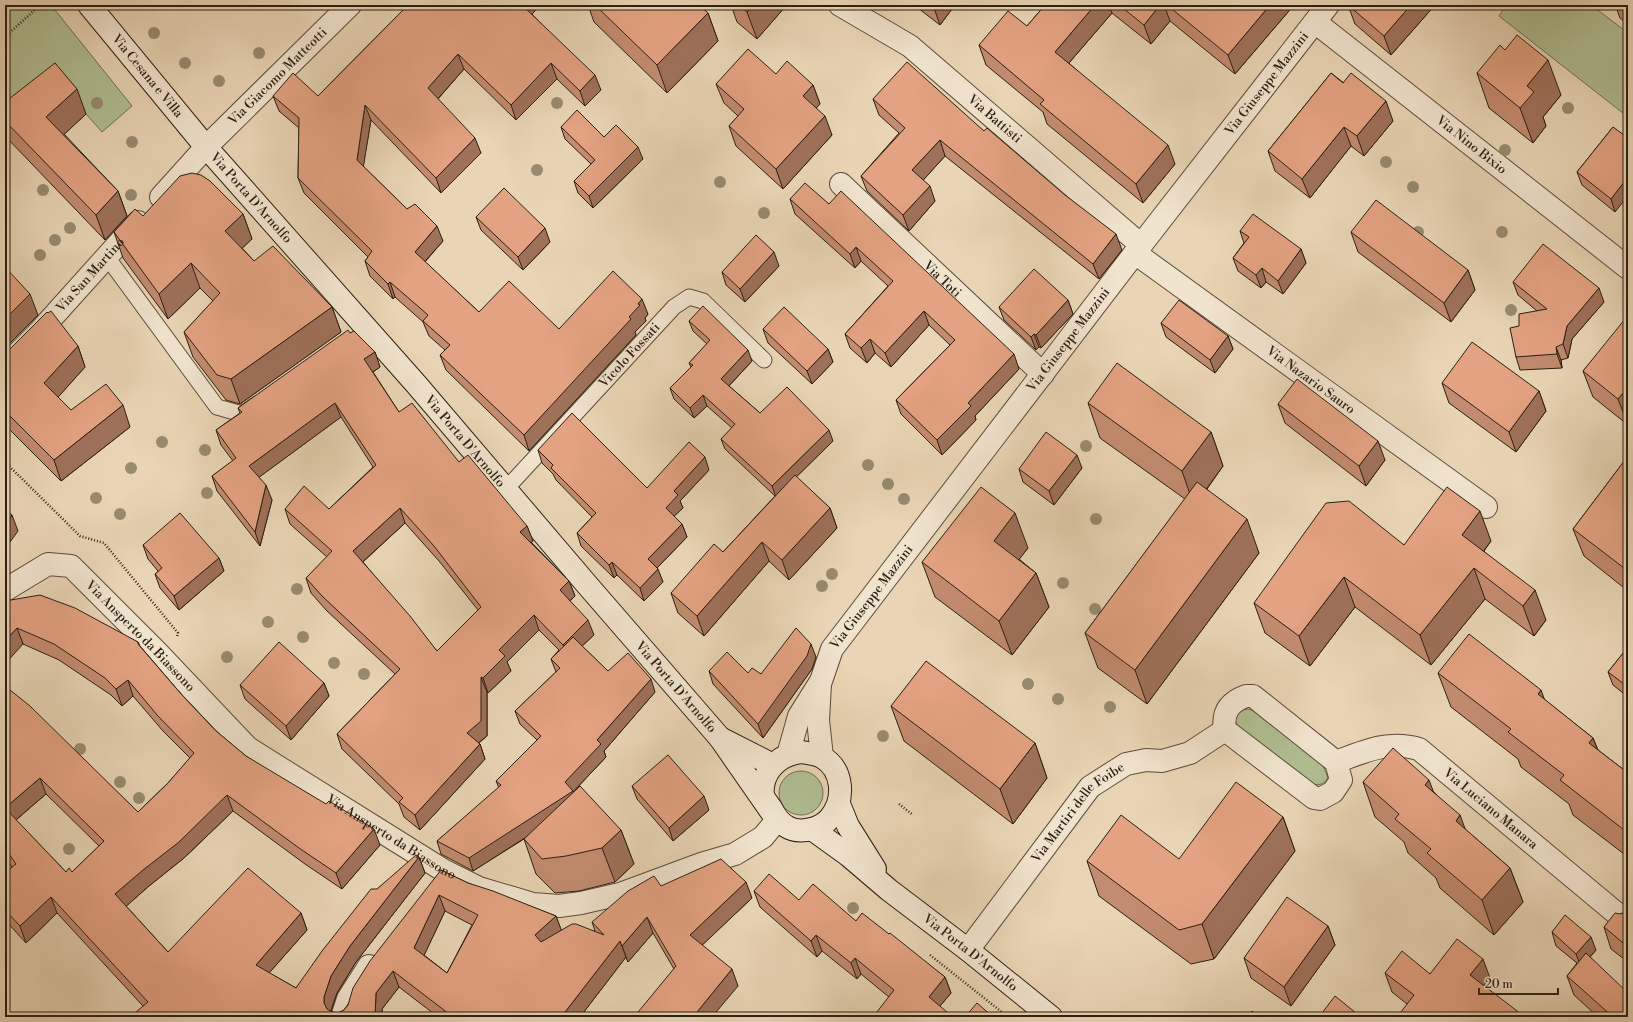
<svg xmlns="http://www.w3.org/2000/svg" width="1633" height="1022" font-family="'Libre Bodoni',serif">
<style>
.green{fill:#b0be92;stroke:#6e6e52}
.lines{fill:none;stroke-linecap:round;stroke-linejoin:round}
.lane-casing{stroke:#5b4c3b;stroke-width:17}
.street-casing{stroke:#5b4c3b;stroke-width:24}
.secondary-casing{stroke:#2c1f12;stroke-width:24}
.path{stroke:#2c1f12;stroke-width:2.5;stroke-dasharray:1 2;stroke-linecap:butt}
.lane{stroke:#f1e4cf;stroke-width:15}
.street{stroke:#f1e4cf;stroke-width:22}
.secondary{stroke:#f1e4cf;stroke-width:22}
.tree{fill:#978b70}
.wall{fill:#c38b6f;stroke:#2c1f12;fill-rule:evenodd}
.shaded-wall{fill:#9f715a;stroke:#2c1f12}
.building{fill:#e3a281;stroke:#2c1f12;fill-rule:evenodd}
.labels{text-anchor:middle;dominant-baseline:central;stroke-width:3;stroke-linejoin:round;paint-order:stroke}
.street-label{font-size:13px;fill:#2c1f12;stroke:#f1e4cf}
</style>
<rect width="100%" height="100%" fill="#e9d5b5"/>
<filter id="stains"><feTurbulence type="fractalNoise" baseFrequency=".005" numOctaves="4"/><feColorMatrix values="0 0 0 0 .2 0 0 0 0 .09 0 0 0 0 .02 0 0 0 .5 -.17"/></filter>
<radialGradient id="worn" r=".72"><stop offset=".6" stop-color="#630" stop-opacity="0"/><stop offset="1" stop-color="#630" stop-opacity=".3"/></radialGradient>
<g class="green">
<path d="M5 5H51L132 106 102 132 64 89 5 135Z"/>
<path d="M1506 5H1591L1628 33V117L1499 16Z"/>
<path d="M1248 709 1255 711 1323 765 1328 778C1324 784 1319 786 1312 784L1239 729 1235 720 1239 711Z"/>
<circle cx="801" cy="793" r="22"/>
</g>
<g class="lines">
<defs>
<g id="lane">
<path d="M107 257 217 407 242 414 257 404"/>
<path id="s1" d="M506 489 674 307 689 297 703 301 764 360"/>
</g>
<g id="street">
<path id="s2" d="M840 5 910 46 1141 245"/>
<path id="s3" d="M1315 22 1628 268"/>
<path id="s4" d="M841 184 1043 374"/>
<path id="s5" d="M161 197 206 147 350 5"/>
<path id="s6" d="M1135 253 1486 507"/>
<path id="s7" d="M5 366 39 332 138 222"/>
<path id="s8" d="M5 590 48 564 71 566 158 653 248 748 443 870 479 888 533 904 559 906 581 903 620 894 701 864 735 854 763 837 777 820"/>
<path d="M820 684 818 720 822 757"/>
<path d="M1246 696H1253L1336 762 1341 780 1333 792 1320 799 1314 798 1225 730C1222 712 1230 702 1246 696Z"/>
<path id="s9" d="M788 755 799 716 821 681 832 649 1141 245 1328 5"/>
<path id="s10" d="M1336 762C1365 751 1389 740 1419 749L1628 923"/>
<path id="s11" d="M968 950 1090 787 1126 764 1146 760 1162 761 1190 753 1225 730"/>
<path d="M342 1017 348 999 369 966"/>
</g>
<g id="secondary">
<path id="s12" d="M89 5 206 147 416 384 589 587 720 738 777 820"/>
<path d="M720 738 773 765"/>
<path d="M801 752C808 753 816 754 822 757 844 770 845 800 830 818 826 823 819 827 812 829 792 834 780 826 771 808 768 804 764 799 763 795 762 792 763 789 763 786 766 766 783 754 801 752Z"/>
<path d="M839 804 848 826 875 869"/>
<path id="s13" d="M812 829 848 855 889 890 968 950 1051 1017"/>
</g>
</defs>
<use href="#lane" class="lane-casing"/>
<use href="#street" class="street-casing"/>
<use href="#secondary" class="secondary-casing"/>
<g class="path">
<path d="M5 37 40 5"/>
<path d="M5 462 80 536 104 543 178 633 177 637"/>
<path d="M899 804 913 815"/>
<path d="M930 955 1008 1017"/>
</g>
<use href="#lane" class="lane"/>
<use href="#street" class="street"/>
<use href="#secondary" class="secondary"/>
</g>
<g class="tree">
<circle cx="154" cy="33" r="6"/>
<circle cx="259" cy="53" r="6"/>
<circle cx="185" cy="63" r="6"/>
<circle cx="219" cy="81" r="6"/>
<circle cx="97" cy="103" r="6"/>
<circle cx="557" cy="103" r="6"/>
<circle cx="1568" cy="108" r="6"/>
<circle cx="132" cy="142" r="6"/>
<circle cx="1505" cy="150" r="6"/>
<circle cx="1386" cy="162" r="6"/>
<circle cx="537" cy="170" r="6"/>
<circle cx="720" cy="182" r="6"/>
<circle cx="1413" cy="187" r="6"/>
<circle cx="43" cy="190" r="6"/>
<circle cx="131" cy="195" r="6"/>
<circle cx="764" cy="213" r="6"/>
<circle cx="70" cy="228" r="6"/>
<circle cx="1418" cy="232" r="6"/>
<circle cx="1502" cy="232" r="6"/>
<circle cx="55" cy="240" r="6"/>
<circle cx="40" cy="255" r="6"/>
<circle cx="1511" cy="310" r="6"/>
<circle cx="162" cy="442" r="6"/>
<circle cx="1086" cy="446" r="6"/>
<circle cx="205" cy="450" r="6"/>
<circle cx="868" cy="465" r="6"/>
<circle cx="131" cy="468" r="6"/>
<circle cx="888" cy="484" r="6"/>
<circle cx="207" cy="493" r="6"/>
<circle cx="96" cy="498" r="6"/>
<circle cx="904" cy="499" r="6"/>
<circle cx="120" cy="514" r="6"/>
<circle cx="1096" cy="519" r="6"/>
<circle cx="832" cy="574" r="6"/>
<circle cx="1063" cy="583" r="6"/>
<circle cx="822" cy="586" r="6"/>
<circle cx="297" cy="589" r="6"/>
<circle cx="1095" cy="609" r="6"/>
<circle cx="268" cy="622" r="6"/>
<circle cx="303" cy="637" r="6"/>
<circle cx="227" cy="657" r="6"/>
<circle cx="334" cy="663" r="6"/>
<circle cx="364" cy="674" r="6"/>
<circle cx="1028" cy="684" r="6"/>
<circle cx="1058" cy="699" r="6"/>
<circle cx="1110" cy="707" r="6"/>
<circle cx="883" cy="736" r="6"/>
<circle cx="80" cy="749" r="6"/>
<circle cx="120" cy="782" r="6"/>
<circle cx="139" cy="798" r="6"/>
<circle cx="69" cy="849" r="6"/>
<circle cx="853" cy="908" r="6"/>
</g>
<g class="wall">
<path d="M398 5H541L532 14 601 90 585 106 557 79 516 120 464 69 438 99 481 153 441 193 371 120 363 166 407 209 443 241 425 262 479 312 559 329 648 314 645 318 646 321 635 332 636 335 529 451 446 370 440 355 445 350 429 336 423 322 395 297 393 299 370 276 365 261 368 257 304 193 298 178 299 128 279 111 273 96H318L403 10Z"/>
<path d="M588 5H699L708 13 718 41 667 93 594 22Z"/>
<path d="M731 5H784L785 7 757 39 737 22Z"/>
<path d="M914 5H955L940 25Z"/>
<path d="M1045 5H1294L1235 74 1170 21 1151 44 1112 13 1069 63 1175 164 1143 203 1047 124 1043 112 986 65 979 45 1027 26Z"/>
<path d="M1348 5H1435L1391 55 1355 24Z"/>
<path d="M1614 5H1628V24L1620 18 1616 7Z"/>
<path d="M1331 73 1393 121 1364 156 1351 146 1310 198 1275 171 1268 151Z"/>
<path d="M1477 73 1561 95 1543 117 1546 126 1533 143 1489 108Z"/>
<path d="M776 74 813 85 820 104 816 108 832 135 783 189 736 146 729 126 738 116 724 103 716 84Z"/>
<path d="M873 99 984 131 1122 250 1099 279 945 156 923 180 935 201 909 231 867 191 861 176 899 133 879 115Z"/>
<path d="M5 102 86 114 64 134 118 191 127 216 105 240 5 136Z"/>
<path d="M561 127 604 137 643 159 593 208 578 193 574 181 591 164 565 139Z"/>
<path d="M1613 127 1615 212 1582 185 1577 172Z"/>
<path d="M790 199 829 204 1019 369 975 416 976 420 942 455 901 414 896 400 950 345 929 325 891 367 875 353 867 363 850 348 845 334 888 286 861 261 855 268 795 214Z"/>
<path d="M243 214 252 239 242 248 254 261 332 307 341 332 240 404 226 400 193 357 184 332 213 301 200 288 168 319 123 258 114 232 143 216Z"/>
<path d="M476 217 550 242 523 270 481 230Z"/>
<path d="M1240 231 1301 249 1306 263 1283 294 1266 282 1261 288 1238 271 1233 258 1244 243Z"/>
<path d="M1351 232 1468 270 1475 290 1451 322 1358 252Z"/>
<path d="M779 266 745 302 726 285 722 272Z"/>
<path d="M1513 282 1604 302 1572 339 1568 358 1561 360 1562 368 1520 370 1516 357 1519 326 1537 311 1518 295Z"/>
<path d="M1068 300 1073 314 1041 348 1039 347 1036 350 1004 320 999 307Z"/>
<path d="M689 321 752 361 729 386 760 413 833 441 796 477 830 508 837 528 789 580 769 561 704 636 678 613 671 593 723 552 775 496 725 449 721 439 732 428 707 406 694 418 674 399 670 388 691 367 689 363 707 344 693 331Z"/>
<path d="M1628 321V425L1593 397 1583 371Z"/>
<path d="M1161 323 1228 336 1233 349 1215 373 1166 337Z"/>
<path d="M763 329 828 349 833 362 812 384 768 343Z"/>
<path d="M350 333 375 352 380 367 373 372 399 412 459 462 527 526 533 541 531 542 569 581 575 596 570 601 594 635 582 646 608 671 655 692 604 751 606 757 573 792V793L621 830 634 864 615 882 579 891 555 893 536 874 524 839 473 871 441 854 437 841 499 788 496 781 537 740 520 724 515 711 556 672 551 659 559 650 539 630 507 662 511 671 488 693 487 692V736L479 743 480 744 485 759 420 830 404 817 399 804 342 749 337 734 395 674 327 611 311 593 306 578 327 557 290 524 285 509H329L373 467 341 417 259 477 272 500 260 546 217 491 212 476 233 461 221 445 216 430 240 413 238 408ZM405 523 439 561 478 610 437 651 363 562Z"/>
<path d="M78 346 85 367 58 397 71 410 130 427 61 481 5 425V354Z"/>
<path d="M1442 383 1539 391 1546 411 1516 452 1449 403Z"/>
<path d="M1088 403 1211 432 1223 466 1207 489 1259 553 1147 704 1098 668 1085 633 1185 499 1100 438Z"/>
<path d="M1278 404 1385 460 1366 486 1285 423Z"/>
<path d="M538 450 647 488 709 470 680 501 683 508 674 516 682 524 687 537 657 568 663 582 644 601 617 575 614 578 581 546 577 533 592 517 556 480 553 474 542 463Z"/>
<path d="M1628 456V591L1584 556 1573 529Z"/>
<path d="M1082 468 1054 505 1023 482 1019 469Z"/>
<path d="M1491 541 1484 551 1546 620 1534 636 1485 599 1431 665 1355 607 1310 666 1265 633 1254 603 1404 545Z"/>
<path d="M143 545 219 558 224 571 179 610 160 588 155 574 158 571 148 559Z"/>
<path d="M1028 548 1019 559 1036 573 1049 607 1012 655 935 597 922 562Z"/>
<path d="M5 601 138 642 140 646 182 695 216 731 246 756 380 845 342 889 305 864 233 811 184 858 149 886 126 906 168 952 301 913 307 930 269 973 296 988 377 889 419 857 425 873 356 962 337 993 331 1012H332L338 1013 344 1010 441 870 468 883 556 916 561 930 595 931 592 922 661 886 752 898 702 945 738 986 674 969 653 933 628 962 626 957 580 1017H438L399 987 382 1009V1017L143 1006 57 913 26 943 5 920V873L12 867 5 856V686L138 812 168 783 190 758 163 731 133 696 122 706 111 695 59 660 23 644ZM46 794 99 846 72 872H66L16 820ZM445 911 472 925 447 973 424 955Z"/>
<path d="M1628 647V697L1613 685 1608 672Z"/>
<path d="M816 657 812 669 763 738 713 684 709 671 761 674Z"/>
<path d="M1438 673 1545 700 1593 738 1598 750 1628 773V857L1573 815 1569 804 1521 767 1518 759 1451 707Z"/>
<path d="M324 683 329 696 291 740 245 699 240 685Z"/>
<path d="M891 706 1035 743 1047 778 1013 824 904 741Z"/>
<path d="M1363 782 1434 792 1465 829 1510 868 1523 902 1494 935 1440 888 1436 878 1408 853 1404 842 1375 817Z"/>
<path d="M632 786 709 810 673 841 637 799Z"/>
<path d="M1283 817 1295 851 1214 959 1191 964 1099 896 1087 861 1179 859Z"/>
<path d="M754 891 799 900 856 921 889 934 945 977 951 993 940 1006 889 997 861 974 857 979 822 951 817 957 760 907Z"/>
<path d="M1628 911V962L1611 949 1604 927 1620 914Z"/>
<path d="M1328 926 1335 945 1291 1006 1251 978 1244 958Z"/>
<path d="M1552 932 1596 950 1590 957 1628 1017H1598L1574 995 1567 976 1577 963 1556 946Z"/>
<path d="M1385 973 1430 974 1490 978 1484 985 1407 1004 1392 992Z"/>
</g>
<g class="shaded-wall">
<path d="M522 5H541L527 19Z"/>
<path d="M752 5H784L785 7 757 39 747 12Z"/>
<path d="M933 5H955L940 25Z"/>
<path d="M1095 5H1109L1112 13 1062 71 1055 52Z"/>
<path d="M1160 5H1164L1170 21 1151 44 1144 25Z"/>
<path d="M1270 5H1294L1235 74 1228 55Z"/>
<path d="M1411 5H1435L1391 55 1384 36Z"/>
<path d="M708 13 718 41 667 93 657 65Z"/>
<path d="M458 54 464 69 433 104 428 88Z"/>
<path d="M1548 60 1561 95 1543 117 1546 126 1533 143 1520 108 1527 86Z"/>
<path d="M551 63 557 79 516 120 511 105Z"/>
<path d="M595 75 601 90 585 106 580 91Z"/>
<path d="M813 85 820 104 810 115 803 96Z"/>
<path d="M77 89 86 114 56 142 46 117Z"/>
<path d="M1386 101 1393 121 1364 156 1357 136Z"/>
<path d="M365 105 371 120 362 175 357 160Z"/>
<path d="M825 116 832 135 783 189 776 169Z"/>
<path d="M1344 127 1351 146 1310 198 1302 179Z"/>
<path d="M475 138 481 153 441 193 436 178Z"/>
<path d="M940 140 945 156 918 186 912 170Z"/>
<path d="M1168 145 1175 164 1143 203 1136 184Z"/>
<path d="M638 147 643 159 593 208 589 196Z"/>
<path d="M1628 177V196L1615 212 1611 199Z"/>
<path d="M930 186 935 201 909 231 903 215Z"/>
<path d="M118 191 127 216 105 240 96 215Z"/>
<path d="M243 214 252 239 234 256 225 231Z"/>
<path d="M437 226 443 241 420 267 415 252Z"/>
<path d="M545 228 550 242 523 270 518 257Z"/>
<path d="M1116 234 1122 250 1099 279 1093 264Z"/>
<path d="M856 247 861 261 855 268 850 254Z"/>
<path d="M1301 249 1306 263 1283 294 1278 281Z"/>
<path d="M774 252 779 266 745 302 740 289Z"/>
<path d="M191 263 200 288 168 319 159 294Z"/>
<path d="M1262 268 1266 282 1261 288 1256 275Z"/>
<path d="M1468 270 1475 290 1451 322 1444 303Z"/>
<path d="M390 282 395 297 393 299 388 284Z"/>
<path d="M1599 288 1604 302 1572 339 1568 358 1563 344 1567 326Z"/>
<path d="M30 294 38 315 5 348V319Z"/>
<path d="M642 299 648 314 645 318 646 321 635 332 636 335 529 451 524 435 629 317 638 304Z"/>
<path d="M1068 300 1073 314 1041 348 1036 335Z"/>
<path d="M332 307 341 332 240 404 231 379Z"/>
<path d="M924 311 929 325 891 367 885 353Z"/>
<path d="M1034 334 1039 347 1036 350 1031 337Z"/>
<path d="M1228 336 1233 349 1215 373 1210 360Z"/>
<path d="M870 339 875 353 867 363 861 348Z"/>
<path d="M78 346 85 367 52 404 44 383Z"/>
<path d="M1556 347 1561 360 1562 368 1557 354Z"/>
<path d="M828 349 833 362 812 384 807 371Z"/>
<path d="M748 350 752 361 725 390 721 379Z"/>
<path d="M375 352 380 367 370 374 364 359Z"/>
<path d="M1014 354 1019 369 975 416 976 420 942 455 937 440 968 403Z"/>
<path d="M1628 387V425L1618 399Z"/>
<path d="M1539 391 1546 411 1516 452 1509 432Z"/>
<path d="M703 395 707 406 694 418 690 408Z"/>
<path d="M335 403 341 417 254 481 249 466Z"/>
<path d="M123 405 130 427 61 481 54 460Z"/>
<path d="M829 430 833 441 776 497 772 486Z"/>
<path d="M1211 432 1223 466 1194 506 1182 471Z"/>
<path d="M1378 441 1385 460 1366 486 1359 466Z"/>
<path d="M1077 455 1082 468 1054 505 1049 491Z"/>
<path d="M705 457 709 470 680 501 683 508 670 520 666 508 674 491Z"/>
<path d="M266 485 272 500 260 546 255 532Z"/>
<path d="M400 508 405 523 358 566 353 551Z"/>
<path d="M830 508 837 528 789 580 782 560Z"/>
<path d="M1480 511 1491 541 1473 565 1462 535Z"/>
<path d="M1015 513 1028 548 1007 575 994 541Z"/>
<path d="M12 515 18 531 5 549V525Z"/>
<path d="M1247 519 1259 553 1147 704 1135 670Z"/>
<path d="M682 524 687 537 653 572 648 559Z"/>
<path d="M527 526 533 541 526 546 520 532Z"/>
<path d="M762 542 769 561 704 636 697 616Z"/>
<path d="M219 558 224 571 179 610 174 596Z"/>
<path d="M612 562 617 575 614 578 609 565Z"/>
<path d="M1474 568 1485 599 1431 665 1420 635Z"/>
<path d="M658 569 663 582 644 601 640 588Z"/>
<path d="M1036 573 1049 607 1012 655 999 621Z"/>
<path d="M1344 577 1355 607 1310 666 1299 636Z"/>
<path d="M569 581 575 596 565 605 560 590Z"/>
<path d="M1535 590 1546 620 1534 636 1523 606Z"/>
<path d="M534 615 539 630 507 662 511 671 488 693 483 678 499 650Z"/>
<path d="M588 620 594 635 568 659 563 645Z"/>
<path d="M17 628 23 644 5 664V641Z"/>
<path d="M811 644 816 657 812 669 763 738 758 724Z"/>
<path d="M481 677 487 692V736L472 748 467 733Z"/>
<path d="M651 679 655 692 604 751 606 757 573 792 578 804 473 871 469 858 565 782 597 740Z"/>
<path d="M128 680 133 696 122 706 116 689Z"/>
<path d="M324 683 329 696 291 740 286 726Z"/>
<path d="M1541 690 1554 725 1538 694Z"/>
<path d="M1593 738 1606 772 1589 743Z"/>
<path d="M1035 743 1047 778 1013 824 1000 789Z"/>
<path d="M480 744 485 759 420 830 415 815Z"/>
<path d="M40 778 46 794 11 824 5 808Z"/>
<path d="M1429 780 1442 814 1425 785Z"/>
<path d="M227 795 233 811 184 858 149 886 121 911 115 894Z"/>
<path d="M704 796 709 810 673 841 669 828Z"/>
<path d="M1460 815 1473 850 1456 821Z"/>
<path d="M1283 817 1295 851 1214 959 1202 924Z"/>
<path d="M374 829 380 845 342 889 336 873Z"/>
<path d="M621 830 634 864 615 882 602 848Z"/>
<path d="M419 857 425 873 356 962 337 993 330 1013V1017L324 1003V997L331 976 350 946Z"/>
<path d="M1510 868 1523 902 1494 935 1482 900Z"/>
<path d="M746 882 752 898 696 951 690 935Z"/>
<path d="M439 895 445 911 420 964 414 948Z"/>
<path d="M51 897 57 913 26 943 20 926Z"/>
<path d="M301 913 307 930 262 981 256 965Z"/>
<path d="M556 916 562 932 541 951 535 935Z"/>
<path d="M647 917 653 933 628 962 622 946Z"/>
<path d="M1328 926 1335 945 1291 1006 1284 987Z"/>
<path d="M816 935 822 951 817 957 811 941Z"/>
<path d="M1591 937 1596 950 1581 967 1576 954Z"/>
<path d="M620 941 626 957 580 1017H563L562 1016Z"/>
<path d="M855 958 861 974 857 979 851 963Z"/>
<path d="M1483 959 1490 978 1477 994 1470 975Z"/>
<path d="M732 969 738 986 712 1017H693Z"/>
<path d="M393 971 399 987 382 1009V1017H375L376 993Z"/>
<path d="M945 977 951 993 934 1013 929 997Z"/>
</g>
<g class="building">
<path d="M408 5H522L595 75 580 91 551 63 511 105 458 54 428 88 475 138 436 178 365 105 357 160 407 209 415 204 437 226 415 252 479 312 509 281 559 329 613 271 642 299 638 304 640 305 629 317 631 319 524 435 440 355 450 345 423 321 428 315 390 282 388 284 365 261 372 251 298 178 299 118 273 96 293 73 318 96Z"/>
<path d="M595 5H699L708 13 657 65Z"/>
<path d="M739 5H752L747 12Z"/>
<path d="M1045 5H1095L1055 52 1168 145 1136 184 1040 104 1044 100 979 45 1008 11 1027 26Z"/>
<path d="M1119 5H1160L1144 25Z"/>
<path d="M1167 5H1270L1228 55Z"/>
<path d="M1348 5H1411L1384 36Z"/>
<path d="M1517 35 1548 60 1527 86 1534 92 1520 108 1477 73 1500 45 1505 50Z"/>
<path d="M748 49 776 74 787 61 813 85 803 96 825 116 776 169 729 126 744 109 716 84Z"/>
<path d="M907 62 984 131 987 128 1065 195 1116 234 1093 264 940 140 912 170 930 186 903 215 861 176 905 128 873 99Z"/>
<path d="M55 63 77 89 46 117 118 191 96 215 5 121V102Z"/>
<path d="M1331 73 1343 83 1351 73 1386 101 1357 136 1344 127 1302 179 1268 151Z"/>
<path d="M577 110 604 137 616 125 638 147 589 196 574 181 595 160 561 127Z"/>
<path d="M1613 127 1628 138V177L1611 199 1577 172Z"/>
<path d="M192 173 201 175 210 181 243 214 225 231 254 261 273 246 332 307 231 379 217 375 184 332 220 293 191 263 159 294 114 232 135 209 143 216 180 176Z"/>
<path d="M805 183 829 204 841 191 1014 354 968 403 971 406 937 440 896 400 955 340 924 311 885 353 870 339 861 348 845 334 893 281 856 247 850 254 790 199Z"/>
<path d="M504 188 545 228 518 257 476 217Z"/>
<path d="M1376 200 1468 270 1444 303 1351 232Z"/>
<path d="M1253 214 1301 249 1278 281 1262 268 1256 275 1233 258 1249 237 1240 231Z"/>
<path d="M756 235 774 252 740 289 722 272Z"/>
<path d="M1543 244 1599 288 1567 326 1563 344 1556 347 1557 354 1516 357 1510 328 1519 326V314L1547 309 1513 282Z"/>
<path d="M5 267 30 294 5 319Z"/>
<path d="M1034 269 1068 300 1036 335 1034 334 1031 337 999 307Z"/>
<path d="M1179 300 1228 336 1210 360 1161 323Z"/>
<path d="M703 306 748 350 721 379 760 413 787 387 829 430 772 486 721 439 735 424 703 395 690 408 670 388 693 365 689 363 710 340 689 321Z"/>
<path d="M784 307 828 349 807 371 763 329Z"/>
<path d="M51 311 78 346 44 383 71 410 106 384 123 405 54 460 5 411V354L47 312 48 313Z"/>
<path d="M1625 319 1628 321V387L1618 399 1583 371Z"/>
<path d="M348 330 350 333 354 331 375 352 364 359 399 412 412 403 459 462 468 455 527 526 520 532 569 581 560 590 588 620 563 645 534 615 499 650 505 656 483 678 481 677V721L467 733 480 744 415 815 399 802 403 798 337 734 400 669 322 596 306 578 332 551 285 509 304 486 329 509 376 465 335 403 249 466 266 485 255 532 212 476 236 458 216 430 242 412 238 408ZM400 508 434 546 481 607 437 651 410 616 353 551Z"/>
<path d="M1472 342 1539 391 1509 432 1442 383Z"/>
<path d="M1117 363 1211 432 1182 471 1088 403Z"/>
<path d="M1297 379 1378 441 1359 466 1278 404Z"/>
<path d="M572 413 647 488 689 442 705 457 674 491 678 495 666 508 682 524 648 559 658 569 640 588 612 562 609 565 577 533 596 513 551 468 553 465 538 450Z"/>
<path d="M1046 432 1077 455 1049 491 1019 469Z"/>
<path d="M1628 456V571L1573 529Z"/>
<path d="M795 475 830 508 782 560 762 542 697 616 671 593 714 544 723 552Z"/>
<path d="M1197 482 1247 519 1135 670 1085 633Z"/>
<path d="M981 487 1015 513 994 541 1036 573 999 621 922 562Z"/>
<path d="M1447 487 1480 511 1462 535 1535 590 1523 606 1474 568 1420 635 1344 577 1299 636 1254 603 1326 503 1349 501 1404 545Z"/>
<path d="M5 509 12 515 5 525Z"/>
<path d="M180 513 219 558 174 596 155 574 162 568 143 545Z"/>
<path d="M40 595 75 608 138 642V644L182 695 216 731 246 756 326 804 329 801 374 829 336 873 299 848 227 795 179 842 143 870 115 894 168 952 248 868 301 913 256 965 296 988 322 951 371 889H377L416 855 419 857 350 946 331 976 324 997V1003L327 1009 332 1012 338 1013 344 1010 348 1005 353 988 370 961 441 870 468 883 493 891 556 916 535 935 541 942 572 924H576L604 935 592 922 628 891 654 876 661 886 721 859 746 882 690 935 732 969 693 1017H634L676 966 647 917 622 946 620 941 562 1016 564 1017H453L393 971 376 993 375 1017H130L148 1002 51 897 20 926 5 910V873L16 864 5 848V686L30 706 138 812 168 783 194 753 157 715 128 680 116 689 105 678 54 644 17 628 5 641V601ZM40 778 104 841 72 872 69 868 66 872 5 808ZM439 895 478 915 447 973 414 948Z"/>
<path d="M796 628 811 644 807 656 758 724 709 671 727 652 748 673 752 668 761 674Z"/>
<path d="M1469 634 1541 690 1538 694 1593 738 1589 743 1628 773V833L1560 780 1564 775 1508 732 1511 729 1438 673Z"/>
<path d="M573 637 608 671 628 653 651 679 597 740 601 744 565 782 573 791 469 858 437 841 501 785 496 781 541 736 515 711 560 668 551 659Z"/>
<path d="M279 642 324 683 286 726 240 685Z"/>
<path d="M1628 647V687L1608 672Z"/>
<path d="M926 661 1035 743 1000 789 891 706Z"/>
<path d="M1393 748 1429 780 1425 785 1460 815 1456 821 1510 868 1482 900 1427 853 1431 849 1395 819 1399 814 1363 782Z"/>
<path d="M668 755 704 796 669 828 632 786Z"/>
<path d="M1236 782 1283 817 1202 924 1179 930 1087 861 1121 815 1179 859Z"/>
<path d="M580 786 621 830 602 848 566 856 542 859 524 839Z"/>
<path d="M769 874 799 900 813 884 856 921 862 913 889 934 890 933 945 977 929 997 953 1017H873L894 990 855 958 851 963 816 935 811 941 754 891Z"/>
<path d="M1287 897 1328 926 1284 987 1244 958Z"/>
<path d="M1628 911V947L1604 927 1615 913 1620 914Z"/>
<path d="M1565 915 1591 937 1576 954 1552 932Z"/>
<path d="M1457 939 1483 959 1470 975 1525 1017H1397L1414 995 1385 973 1402 951 1430 974Z"/>
<path d="M1586 953 1628 993V1017H1613L1567 976Z"/>
<path d="M1335 996 1361 1017H1319Z"/>
<path d="M977 1003 993 1017H965Z"/>
<path d="M1252 1011 1260 1017H1248Z"/>
</g>
<g class="labels">
<g class="street-label">
<text stroke="none"><textPath href="#s12" startOffset="92">Via Cesana e Villa</textPath></text>
<text stroke="none"><textPath href="#s5" startOffset="168">Via Giacomo Matteotti</textPath></text>
<text stroke="none"><textPath href="#s9" startOffset="829">Via Giuseppe Mazzini</textPath></text>
<text stroke="none"><textPath href="#s2" startOffset="193">Via Battisti</textPath></text>
<text stroke="none"><textPath href="#s3" startOffset="199">Via Nino Bixio</textPath></text>
<text stroke="none"><textPath href="#s12" startOffset="252">Via Porta D'Arnolfo</textPath></text>
<text stroke="none"><textPath href="#s7" startOffset="125">Via San Martino</textPath></text>
<text stroke="none"><textPath href="#s4" startOffset="139">Via Toti</textPath></text>
<text stroke="none"><textPath href="#s9" startOffset="505">Via Giuseppe Mazzini</textPath></text>
<text stroke="none"><textPath href="#s1" startOffset="182">Vicolo Fossati</textPath></text>
<text stroke="none"><textPath href="#s6" startOffset="217">Via Nazario Sauro</textPath></text>
<text stroke="none"><textPath href="#s12" startOffset="576">Via Porta D'Arnolfo</textPath></text>
<text stroke="none"><textPath href="#s9" startOffset="181">Via Giuseppe Mazzini</textPath></text>
<text stroke="none"><textPath href="#s8" startOffset="172">Via Ansperto da Biassono</textPath></text>
<text stroke="none"><textPath href="#s12" startOffset="900">Via Porta D'Arnolfo</textPath></text>
<text stroke="none"><textPath href="#s10" startOffset="179">Via Luciano Manara</textPath></text>
<text stroke="none"><textPath href="#s11" startOffset="177">Via Martiri delle Foibe</textPath></text>
<text stroke="none"><textPath href="#s8" startOffset="496">Via Ansperto da Biassono</textPath></text>
<text stroke="none"><textPath href="#s13" startOffset="201">Via Porta D'Arnolfo</textPath></text>
</g>
</g>
<rect width="1633" height="1022" fill="none" stroke="#e9d5b5" stroke-width="20"/>
<rect x="6" y="6" width="1621" height="1010" fill="none" stroke="#2c1f12" stroke-width="2"/>
<rect x="10" y="10" width="1613" height="1002" fill="none" stroke="#2c1f12"/>
<path d="M1479 988v6h79v-6" fill="none" stroke="#2c1f12" stroke-width="2"/>
<text x="1485" y="988" font-size="12" fill="#2c1f12" stroke="#f1e4cf" stroke-width="3" paint-order="stroke">20 m</text>
<rect width="100%" height="100%" filter="url(#stains)"/>
<rect width="100%" height="100%" fill="url(#worn)"/>
</svg>
